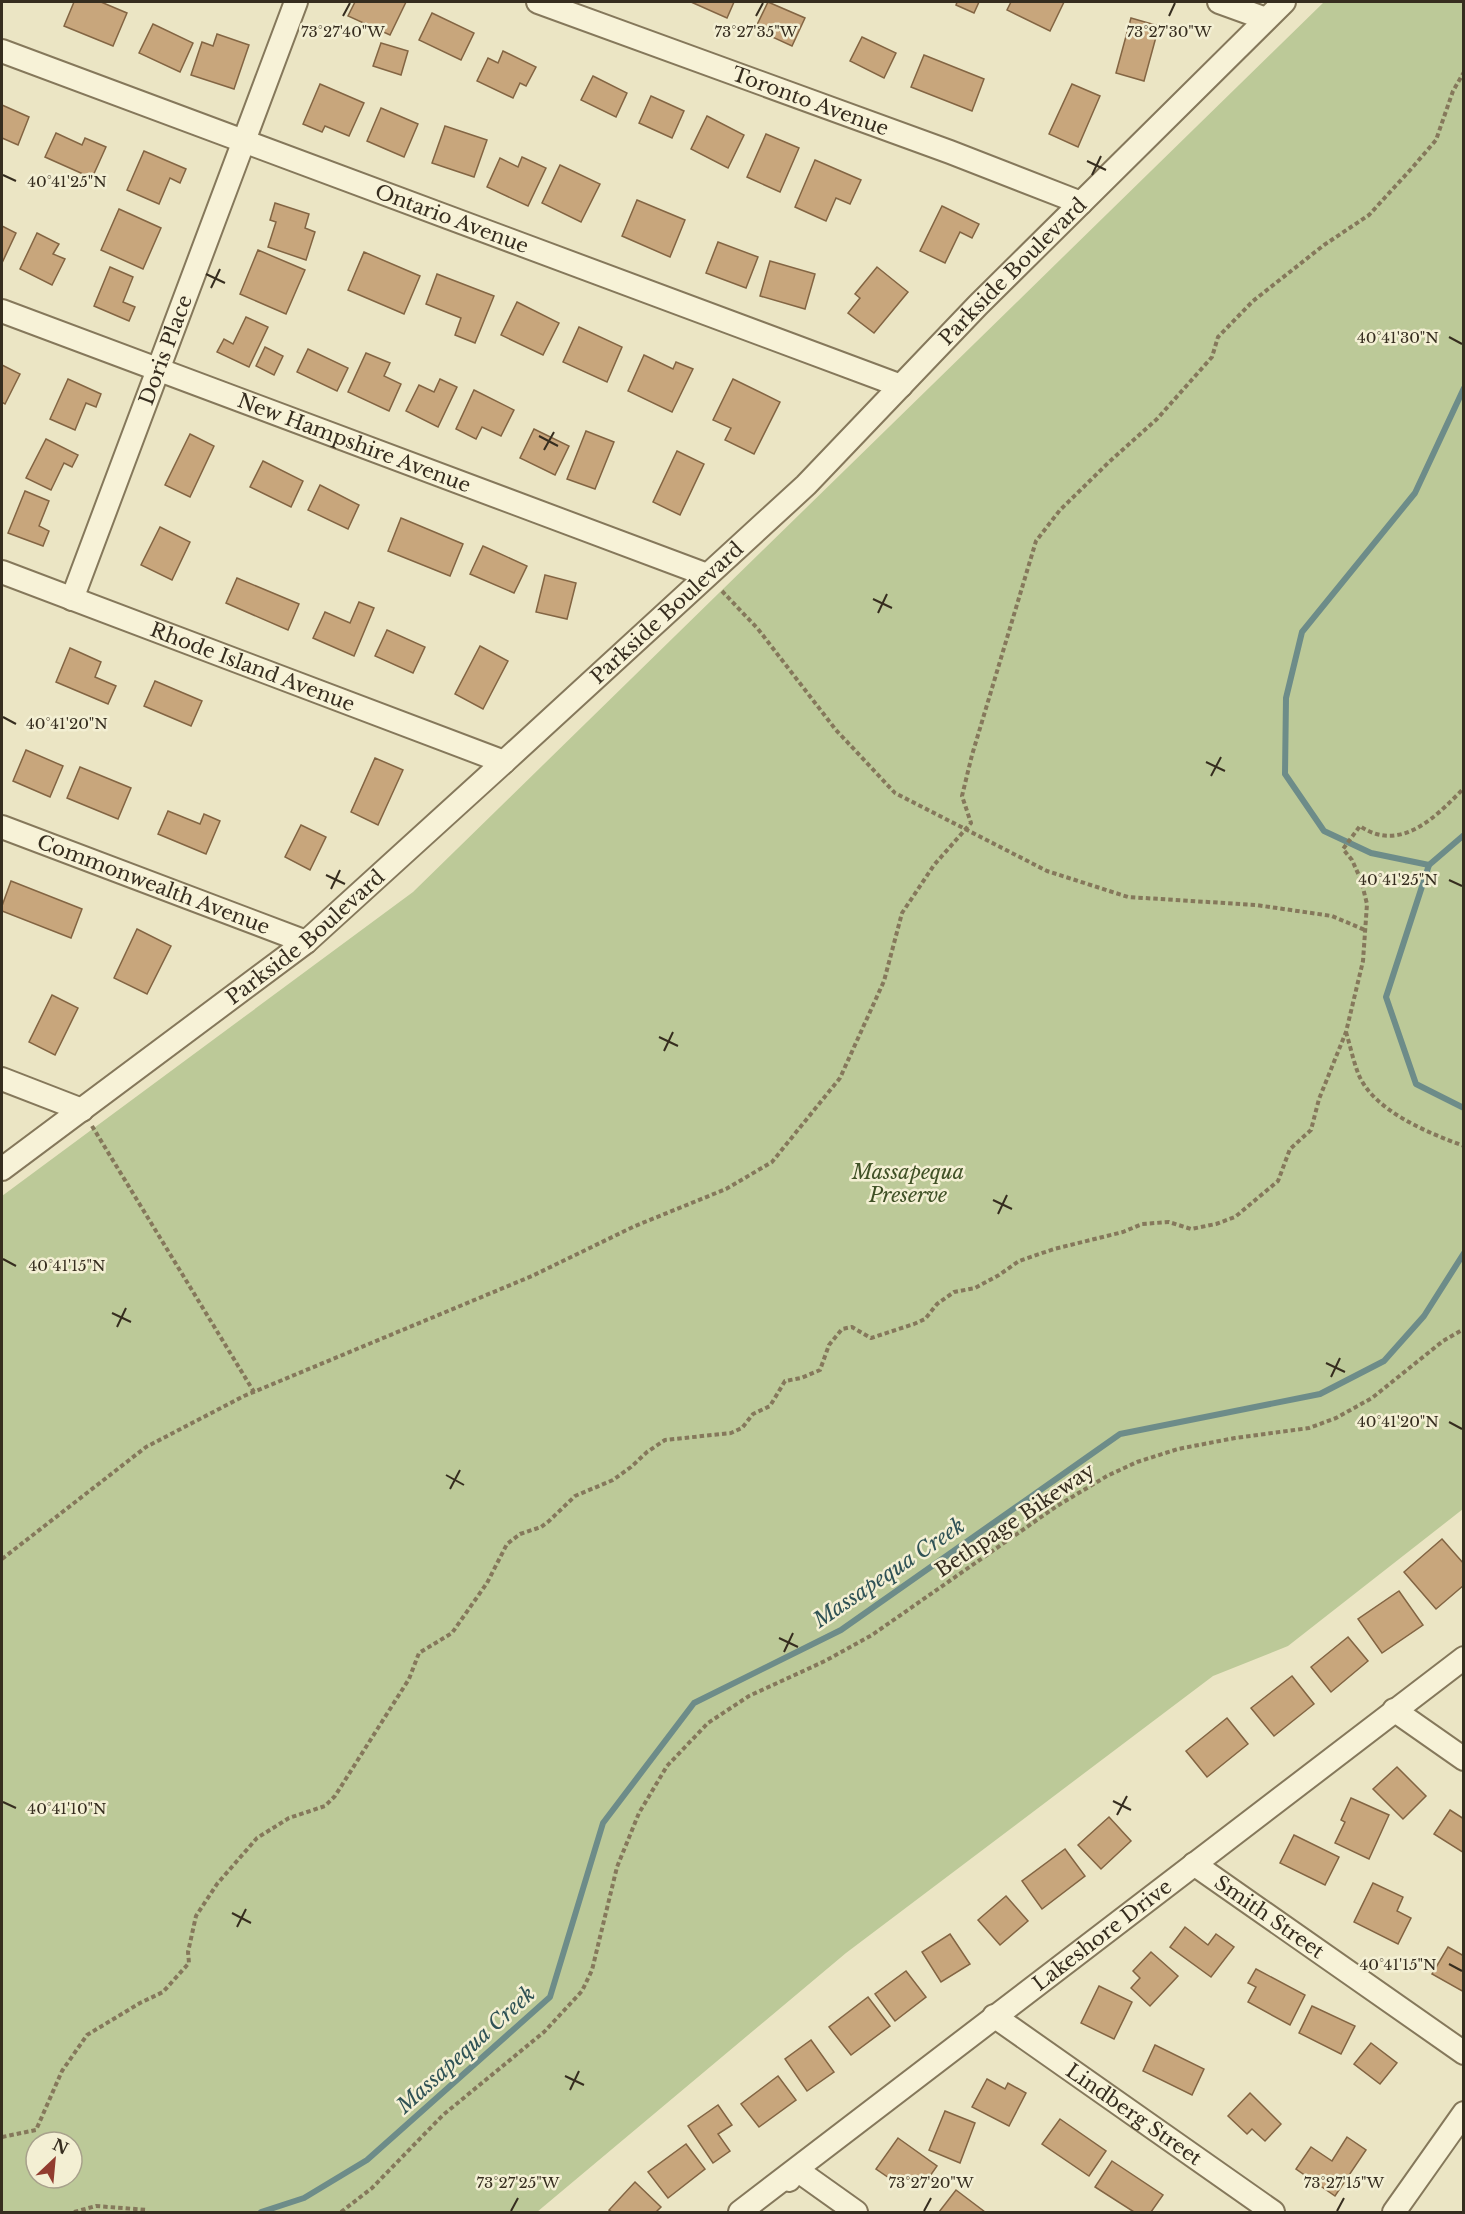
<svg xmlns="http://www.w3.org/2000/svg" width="1465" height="2214" font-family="'Libre Baskerville',serif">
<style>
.green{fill:#bcc998;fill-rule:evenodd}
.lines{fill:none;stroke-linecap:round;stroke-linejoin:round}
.stream{stroke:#6d8c89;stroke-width:6}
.building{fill:#c8a67c;stroke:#836543;stroke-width:1.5}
.minor-casing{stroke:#85785b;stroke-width:26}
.path{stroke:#85785b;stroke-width:4;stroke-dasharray:4.5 3;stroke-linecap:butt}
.minor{stroke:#f7f2d7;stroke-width:22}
.ticks{fill:none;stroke:#362d1f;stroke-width:2}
.labels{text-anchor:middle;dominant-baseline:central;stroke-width:5;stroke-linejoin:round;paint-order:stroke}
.street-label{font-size:20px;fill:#362d1f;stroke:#f3efd3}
.park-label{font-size:20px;font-style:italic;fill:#405126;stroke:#f3efd3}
.water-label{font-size:21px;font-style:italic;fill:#2f5255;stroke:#f3efd3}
.ticks-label{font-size:15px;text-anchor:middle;fill:#362d1f;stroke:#f3efd3;stroke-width:5;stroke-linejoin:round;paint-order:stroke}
</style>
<rect width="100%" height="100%" fill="#ebe5c4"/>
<path class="green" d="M1324 2H1463V1509L1288 1646 1213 1676 846 1953 537 2212H2V1196L413 892ZM36 2142H72V2178H36Z"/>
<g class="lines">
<g class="stream">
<path d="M1464 835 1429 865 1386 997 1416 1084 1464 1108"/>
<path d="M1429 865 1371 853 1324 831 1285 774 1286 698 1302 632 1415 493 1464 388"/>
<path d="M261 2212 304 2198 367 2160 550 1997 603 1823 694 1703 841 1630 1120 1434 1320 1394 1384 1361 1424 1316 1464 1253"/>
</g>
</g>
<g class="building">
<path d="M74 2H101L127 13 113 46 64 26Z"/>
<path d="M355 2H406L390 35 348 16Z"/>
<path d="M691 2H734L727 18Z"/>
<path d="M768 2 805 18 792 46 755 29Z"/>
<path d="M957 2H979L974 13 956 5Z"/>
<path d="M1011 2H1064L1050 31 1007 10Z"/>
<path d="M432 13 474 33 461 60 419 40Z"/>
<path d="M1131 18 1159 26 1144 81 1116 73Z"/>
<path d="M153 24 193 43 180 72 139 53Z"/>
<path d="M217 34 249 45 234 89 191 75 202 42 213 46Z"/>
<path d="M862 37 896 53 884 78 850 61Z"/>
<path d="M381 43 408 51 401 75 373 66Z"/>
<path d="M503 51 536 67 526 86 520 83 513 98 477 81 488 58 498 63Z"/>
<path d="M924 55 984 79 972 111 911 87Z"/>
<path d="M593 76 627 93 616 117 581 100Z"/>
<path d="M320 84 364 103 349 136 325 126 322 132 303 124Z"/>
<path d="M1072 84 1100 96 1078 147 1049 134Z"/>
<path d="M651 96 684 111 672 138 639 123Z"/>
<path d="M2 105 29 117 18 145 2 138Z"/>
<path d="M381 108 418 124 404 157 367 141Z"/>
<path d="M707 116 744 135 728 168 691 149Z"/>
<path d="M445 126 487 140 474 177 432 163Z"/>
<path d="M56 133 82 145 85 138 106 147 92 178 45 157Z"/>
<path d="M766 134 799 148 780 192 747 177Z"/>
<path d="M144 151 186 169 180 183 170 178 159 204 127 190Z"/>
<path d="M522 157 546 168 528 206 487 187 500 158 518 167Z"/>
<path d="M815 160 861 180 850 204 836 198 826 221 795 207Z"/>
<path d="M560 165 600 184 581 222 542 203Z"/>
<path d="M637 200 685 220 670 257 622 236Z"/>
<path d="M275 203 309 214 305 228 315 232 306 260 268 247 276 222 270 220Z"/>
<path d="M942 206 979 224 972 238 960 232 945 263 920 251Z"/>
<path d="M119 209 161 228 143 269 101 250Z"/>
<path d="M2 226 16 233 2 263Z"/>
<path d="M37 233 59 244 53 254 65 259 52 285 20 269Z"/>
<path d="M718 242 758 257 746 288 706 273Z"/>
<path d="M258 250 305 270 286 314 240 294Z"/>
<path d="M364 252 420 276 404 314 348 290Z"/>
<path d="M770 261 815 274 805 309 760 296Z"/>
<path d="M110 267 133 277 123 302 135 307 129 321 94 306Z"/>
<path d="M877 267 908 292 874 333 848 313 860 298 855 294Z"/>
<path d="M437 274 494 296 475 343 455 335 461 318 426 304Z"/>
<path d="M517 302 559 323 543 355 501 335Z"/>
<path d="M246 317 268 327 249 367 217 352 224 339 233 344Z"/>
<path d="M579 327 622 347 607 382 563 362Z"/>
<path d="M265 347 283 356 274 375 256 366Z"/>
<path d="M308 349 348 368 337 391 297 372Z"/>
<path d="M366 353 390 363 384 376 401 384 389 411 348 392Z"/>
<path d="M644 355 673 369 676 362 693 369 672 412 628 391Z"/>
<path d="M2 365 20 374 5 404 2 402Z"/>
<path d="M68 379 101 394 96 407 86 403 75 430 50 419Z"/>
<path d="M440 379 457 387 438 427 406 411 419 385 434 392Z"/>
<path d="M733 379 780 402 754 454 725 440 731 428 713 420Z"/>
<path d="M474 390 514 410 501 436 482 427 476 439 456 429Z"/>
<path d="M534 429 569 446 555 475 520 458Z"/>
<path d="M586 431 614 442 595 489 567 479Z"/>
<path d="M190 434 214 446 190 497 165 485Z"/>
<path d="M46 439 78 455 72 467 64 463 51 490 26 478Z"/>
<path d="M677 451 704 464 680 515 653 502Z"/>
<path d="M263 461 303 481 291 507 250 487Z"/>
<path d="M320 485 359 505 348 529 308 510Z"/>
<path d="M25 491 49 501 39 526 49 531 43 546 8 533Z"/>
<path d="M401 518 463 544 450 576 388 551Z"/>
<path d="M160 527 190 542 172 580 141 565Z"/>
<path d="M483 546 527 566 514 593 470 574Z"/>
<path d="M545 575 576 583 567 619 536 612Z"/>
<path d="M237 578 299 604 288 630 226 603Z"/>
<path d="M359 602 374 608 354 656 313 638 325 612 350 623Z"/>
<path d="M387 630 425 647 413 673 375 656Z"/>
<path d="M480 646 508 661 483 709 455 694Z"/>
<path d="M70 648 101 662 95 677 116 686 108 704 56 682Z"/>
<path d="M155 681 202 701 191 726 144 706Z"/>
<path d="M26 750 63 766 50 797 13 781Z"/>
<path d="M375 758 403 770 378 825 351 812Z"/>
<path d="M80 767 131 788 118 819 67 798Z"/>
<path d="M168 811 200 824 204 814 220 821 206 854 158 834Z"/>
<path d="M301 825 326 837 310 870 285 857Z"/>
<path d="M11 881 82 909 71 938 2 911V906Z"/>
<path d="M137 929 171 946 147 994 114 978Z"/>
<path d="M52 995 78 1008 55 1055 29 1042Z"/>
<path d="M1442 1539 1464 1564V1585L1436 1609 1404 1572Z"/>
<path d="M1399 1591 1423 1625 1382 1653 1358 1619Z"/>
<path d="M1348 1637 1368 1661 1331 1692 1311 1667Z"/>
<path d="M1292 1676 1314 1704 1274 1736 1251 1708Z"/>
<path d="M1227 1718 1248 1744 1207 1777 1186 1751Z"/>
<path d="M1397 1767 1426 1796 1403 1819 1373 1789Z"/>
<path d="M1351 1798 1389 1815 1369 1859 1335 1843 1345 1822 1341 1820Z"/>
<path d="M1450 1810 1464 1819V1853L1434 1834Z"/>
<path d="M1109 1817 1131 1841 1101 1869 1078 1845Z"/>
<path d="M1294 1835 1339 1857 1325 1885 1280 1863Z"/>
<path d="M1065 1849 1085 1876 1042 1909 1022 1881Z"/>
<path d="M1373 1883 1403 1897 1397 1911 1411 1918 1398 1944 1354 1922Z"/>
<path d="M1006 1896 1028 1921 1000 1945 978 1920Z"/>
<path d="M1185 1927 1208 1945 1216 1934 1234 1947 1211 1977 1170 1947Z"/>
<path d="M950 1934 970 1964 941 1982 922 1952Z"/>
<path d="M1448 1947 1464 1956V1992L1432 1974Z"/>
<path d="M1151 1952 1178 1976 1150 2006 1131 1988 1140 1978 1133 1971Z"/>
<path d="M1256 1969 1305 1995 1290 2025 1248 2002 1256 1987 1248 1983Z"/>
<path d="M906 1971 926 1997 895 2021 875 1994Z"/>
<path d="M1099 1986 1132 2002 1114 2039 1081 2023Z"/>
<path d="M868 1997 890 2026 851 2055 829 2027Z"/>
<path d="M1312 2006 1355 2026 1341 2054 1299 2033Z"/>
<path d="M811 2040 834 2072 807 2091 785 2059Z"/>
<path d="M1371 2043 1397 2063 1380 2084 1354 2064Z"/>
<path d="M1155 2045 1204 2069 1192 2095 1143 2071Z"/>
<path d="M778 2076 796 2100 759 2127 741 2104Z"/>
<path d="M987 2079 1005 2089 1008 2083 1026 2093 1009 2126 972 2107Z"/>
<path d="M1250 2093 1281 2124 1265 2141 1252 2129 1247 2134 1228 2116Z"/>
<path d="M718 2105 732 2125 718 2134 730 2151 713 2163 688 2126Z"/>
<path d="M945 2111 975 2123 960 2163 929 2150Z"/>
<path d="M1060 2119 1106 2151 1089 2176 1042 2144Z"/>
<path d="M1347 2137 1366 2150 1335 2196 1296 2169 1311 2147 1332 2161Z"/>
<path d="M898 2138 937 2166 921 2189 903 2177 898 2184 876 2169Z"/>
<path d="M686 2144 705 2169 668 2198 648 2172Z"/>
<path d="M1112 2161 1163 2195 1151 2212H1134L1095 2187Z"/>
<path d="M635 2182 661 2207 656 2212H612L609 2210Z"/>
<path d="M956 2190 985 2212H939Z"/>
</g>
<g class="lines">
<defs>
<g id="minor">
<path id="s1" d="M538 2 950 152 1081 203"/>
<path d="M1219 2 1266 19"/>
<path id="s2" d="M2 51 901 386"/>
<path id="s3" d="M2 311 707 575"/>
<path id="s4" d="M2 572 504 762"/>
<path id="s5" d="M72 599 296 2"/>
<path id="s6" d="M2 827 306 942"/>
<path d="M2 1079 82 1110"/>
<path id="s7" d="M2 1169 306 942 504 762 806 485 978 305 1284 2"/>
<path d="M1394 1710 1464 1759"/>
<path id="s8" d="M1194 1864 1464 2053"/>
<path id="s9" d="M994 2016 1273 2212"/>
<path d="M789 2180 797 2170 856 2212"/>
<path id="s10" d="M740 2212 1464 1658"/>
<path d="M1394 2212 1464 2113"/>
</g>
</defs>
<use href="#minor" class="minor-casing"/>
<g class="path">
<path d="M722 591 758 629 836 730 895 793 1047 871 1128 897 1256 905 1332 916 1365 930"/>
<path d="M1346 1032C1350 1045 1353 1060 1358 1073 1372 1110 1428 1133 1464 1146"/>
<path d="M92 1126 254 1392"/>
<path d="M2 1559 146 1447 244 1396 532 1276 635 1226 726 1189 772 1162 840 1078 884 981 902 913 934 865 971 823 962 796 972 755 1036 541 1060 510 1109 462 1157 419 1212 357 1218 337 1253 301 1324 245 1369 215 1412 168 1436 140 1453 91 1464 72"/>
<path d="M2 2137 36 2130 62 2071 87 2035 140 2003 163 1992 189 1963 188 1952 196 1916 217 1884 257 1838 289 1818 325 1806 335 1796 409 1679 419 1653 452 1633 487 1583 507 1544 520 1534 541 1527 549 1521 575 1496 613 1480 631 1467 647 1452 665 1440 731 1433 742 1428 753 1414 770 1406 785 1381 801 1378 820 1370 829 1345 842 1329 852 1327 871 1338 914 1324 925 1319 937 1304 954 1292 975 1288 999 1275 1019 1261 1054 1249 1123 1232 1142 1224 1169 1222 1191 1229 1216 1224 1235 1217 1278 1181 1290 1149 1311 1130 1319 1099 1346 1032 1363 961 1367 904 1361 880 1352 860 1343 849 1360 826C1400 854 1437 816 1464 788"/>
<path d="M74 2212 96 2206 148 2210"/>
<path d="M341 2212 372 2188 443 2115 544 2032 582 1991 592 1970 617 1867 639 1813 667 1766 708 1723 749 1696 825 1661 872 1635 1057 1506 1107 1476 1137 1462 1178 1449 1235 1438 1309 1428 1336 1418 1372 1398 1443 1341 1464 1329"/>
</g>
<use href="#minor" class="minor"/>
</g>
<path class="ticks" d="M343 16 350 3M756 16 763 3M1169 16 1175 3M1087 161 1106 170M3 175 16 181M1092 175 1101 156M206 274 225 283M211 288 220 269M1449 337 1462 344M539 436 558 446M544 450 554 432M873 599 892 608M878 613 887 594M3 717 16 724M1206 762 1225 771M1211 776 1221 757M326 875 345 884M1449 880 1462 886M331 889 340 870M659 1037 678 1046M664 1051 673 1032M993 1200 1012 1209M998 1214 1007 1195M3 1259 16 1266M112 1313 131 1322M117 1327 126 1308M1326 1363 1345 1372M1331 1377 1340 1358M1449 1422 1462 1429M446 1475 464 1485M450 1489 460 1470M779 1638 798 1647M784 1652 793 1633M1113 1801 1131 1810M3 1802 16 1808M1117 1815 1127 1796M232 1913 251 1923M237 1927 246 1909M1449 1964 1462 1971M565 2076 584 2085M570 2090 579 2071M511 2211 518 2198M924 2211 931 2198M1337 2211 1344 2198"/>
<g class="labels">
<g class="street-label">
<text stroke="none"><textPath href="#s1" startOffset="290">Toronto Avenue</textPath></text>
<text stroke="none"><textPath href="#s2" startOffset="480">Ontario Avenue</textPath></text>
<text stroke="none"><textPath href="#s7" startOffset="1354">Parkside Boulevard</textPath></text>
<text stroke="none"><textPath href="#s5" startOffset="266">Doris Place</textPath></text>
<text stroke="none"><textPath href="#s3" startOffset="376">New Hampshire Avenue</textPath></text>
<text stroke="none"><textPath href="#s7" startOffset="868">Parkside Boulevard</textPath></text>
<text stroke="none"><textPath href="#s4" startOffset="268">Rhode Island Avenue</textPath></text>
<text stroke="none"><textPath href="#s6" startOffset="162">Commonwealth Avenue</textPath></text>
<text stroke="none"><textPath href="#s7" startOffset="382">Parkside Boulevard</textPath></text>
<text transform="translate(1015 1520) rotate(-34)">Bethpage Bikeway</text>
<text stroke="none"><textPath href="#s8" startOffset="92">Smith Street</textPath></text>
<text stroke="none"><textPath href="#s10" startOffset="456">Lakeshore Drive</textPath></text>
<text stroke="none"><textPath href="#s9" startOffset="171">Lindberg Street</textPath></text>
</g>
<g class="park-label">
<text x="908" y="1172">Massapequa<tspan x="908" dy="23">Preserve</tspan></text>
</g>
<g class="water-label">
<text transform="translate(889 1573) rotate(-34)">Massapequa Creek</text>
<text transform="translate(466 2050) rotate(-42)">Massapequa Creek</text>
</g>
</g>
<g class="ticks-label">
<text x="343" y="37">73°27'40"W</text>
<text x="756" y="37">73°27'35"W</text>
<text x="1169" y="37">73°27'30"W</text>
<text x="67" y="187">40°41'25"N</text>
<text x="1398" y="343">40°41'30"N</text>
<text x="67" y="729">40°41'20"N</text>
<text x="1398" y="885">40°41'25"N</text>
<text x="67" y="1271">40°41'15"N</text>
<text x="1398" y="1427">40°41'20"N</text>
<text x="67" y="1814">40°41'10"N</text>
<text x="1398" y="1970">40°41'15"N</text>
<text x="518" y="2188">73°27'25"W</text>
<text x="931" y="2188">73°27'20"W</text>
<text x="1344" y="2188">73°27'15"W</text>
</g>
<rect width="1465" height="2214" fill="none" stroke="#362d1f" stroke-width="6"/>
<g transform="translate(54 2160) rotate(26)"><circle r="28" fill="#f3efd3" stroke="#a7a18b" stroke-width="1.5"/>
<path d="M0-4.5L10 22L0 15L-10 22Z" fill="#913c2f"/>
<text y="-9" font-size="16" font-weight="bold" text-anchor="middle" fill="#362d1f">N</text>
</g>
</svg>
